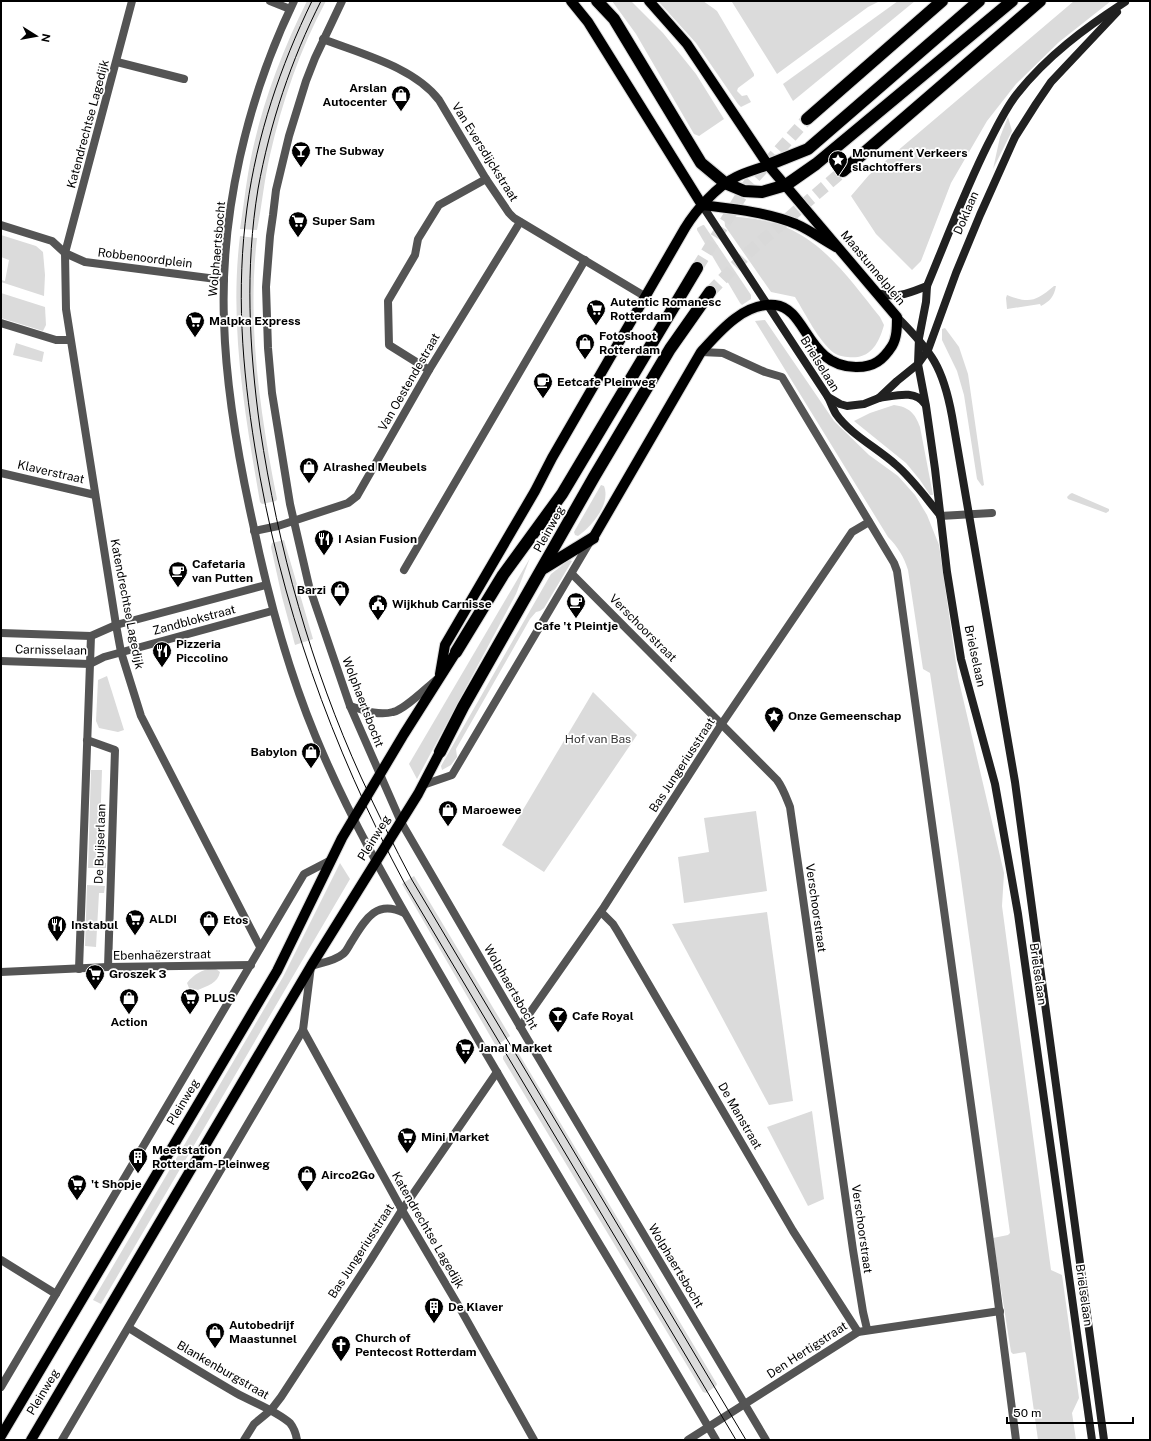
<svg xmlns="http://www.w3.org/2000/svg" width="1151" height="1441" font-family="'Public Sans',sans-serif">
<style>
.green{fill:#dbdbdb}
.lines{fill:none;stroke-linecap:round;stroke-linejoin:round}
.highway-tunnel{stroke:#d9d9d9;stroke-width:12;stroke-dasharray:12 6;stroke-linecap:butt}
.primary-casing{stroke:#dbdbdb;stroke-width:12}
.highway-casing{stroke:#dbdbdb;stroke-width:14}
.street{stroke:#545454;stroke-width:8}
.secondary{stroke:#212121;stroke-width:8}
.primary{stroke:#000;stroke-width:10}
.highway{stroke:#000;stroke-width:12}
.tram{stroke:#000;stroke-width:1}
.labels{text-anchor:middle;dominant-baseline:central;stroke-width:3.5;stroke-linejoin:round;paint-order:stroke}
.poi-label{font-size:12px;font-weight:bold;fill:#000;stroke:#fff;text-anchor:start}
.street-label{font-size:12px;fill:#000;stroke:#fff}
.park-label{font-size:12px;fill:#323232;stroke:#fff}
</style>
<rect width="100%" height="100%" fill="#fff"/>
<g class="green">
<path d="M307 1H326C300 49 282 102 270 155 264 180 262 206 257 230L240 229C243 210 245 192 248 174 258 114 280 55 307 1Z"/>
<path d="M612 1H631L663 33 696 74 724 119 699 136 694 134 636 34Z"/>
<path d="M658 1H703L713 8 717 11 754 74V76L738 88 737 91 742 96 747 95 751 102 741 107 738 104 696 43Z"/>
<path d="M734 1H880L868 7 777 74 732 2Z"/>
<path d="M898 1H915L793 101 783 84Z"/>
<path d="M1074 1H1111L1059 42 1016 84 987 121 951 183 921 261 912 270 876 234 851 196 869 175Z"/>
<path d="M1008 117 1012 131 993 169 1000 137Z"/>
<path d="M724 216C746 217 771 220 792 230 830 249 854 285 880 317L884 325C880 339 874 354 858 357 851 358 840 357 834 353 819 342 805 313 795 297L771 292 725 226Z"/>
<path d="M703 225H704L751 295V299L742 305 740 303 697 230V228Z"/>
<path d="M1 235 36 246 43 252 45 275 44 296 1 282V280L5 281 9 260 1 257Z"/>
<path d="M240 236 257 238C247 325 260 413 277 499L276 501 262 504 260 502C245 415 229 325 240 236Z"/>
<path d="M1054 286H1056C1054 297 1050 301 1041 306L1040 304 1007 309 1006 298 1007 295C1030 304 1036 301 1054 286Z"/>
<path d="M1 293 45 307 46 325 43 331 1 318Z"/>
<path d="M765 320 834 421 869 455 898 476 915 495 927 515 939 545 958 677 1004 873 1002 906 1051 1270 1062 1275 1079 1398 1072 1413 1076 1440H1038L1026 1354 1025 1352 1013 1354 1011 1352 993 1238 1008 1235 1010 1233 958 857 930 673 923 669 908 570C904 557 898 547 888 537L755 321Z"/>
<path d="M945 328 959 347 968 374 984 485 982 486 977 479 964 395 957 371 942 340V329Z"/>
<path d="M16 343 44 352 42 362 13 355Z"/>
<path d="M894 405C909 407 915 413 920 427L933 495H930L920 480 906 463 854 421 870 413Z"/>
<path d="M601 485 604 486C611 504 592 526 578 536L575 535 574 532Z"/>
<path d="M1072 493 1109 509V511L1106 513 1068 499 1067 497 1070 494Z"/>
<path d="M284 540 313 639 295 645 282 597 271 547 272 543Z"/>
<path d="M530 558 516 594 417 779 409 764Z"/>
<path d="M569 560 572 561 544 608 540 611 536 612 530 619 456 749 457 757 451 765 442 770 441 766 551 574Z"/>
<path d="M107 676 124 730 118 732 99 728 96 721 98 680Z"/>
<path d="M593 692 637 735 544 872 502 845Z"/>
<path d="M91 770H102L99 863H106V868H88Z"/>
<path d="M756 811 767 891 684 903 678 857 709 852 704 818Z"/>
<path d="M340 863 350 879 101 1304 93 1300 283 977Z"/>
<path d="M414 876 510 1036 496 1046 402 884Z"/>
<path d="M87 885 105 886 104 893H99L96 947 85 946Z"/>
<path d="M767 912 793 1101 769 1105 672 924Z"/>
<path d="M212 968 216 969 220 972C218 983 207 986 198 990L189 988 187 983C194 974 202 970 212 968Z"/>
<path d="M516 1049 717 1384 716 1386 706 1393 703 1392 503 1059V1056Z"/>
<path d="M812 1111 824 1199 808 1206 767 1127Z"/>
</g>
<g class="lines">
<g class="highway-tunnel">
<path d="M697 268 748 185 807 119"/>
<path d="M710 292 750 251 843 171"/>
</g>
<defs>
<g id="primary">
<path d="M571 1 588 22 702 205"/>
<path d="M702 205C734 209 766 212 796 224 810 230 823 240 836 247"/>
<path d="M593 538 701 352C719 332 744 302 775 305 807 308 807 368 857 367 874 367 883 360 892 346 897 338 897 327 897 317L768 165 687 44 649 1"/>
<path d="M440 674 445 645 535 491 552 458 685 228C696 210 717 186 736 177 746 172 758 169 768 165"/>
<path d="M1 1436 277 971 342 838 404 734 456 652"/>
<path d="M31 1440 311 966 418 794 440 752"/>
</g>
<g id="highway">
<path d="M597 1 614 19 701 163 725 183 744 191 762 192 786 185 816 164 1012 1"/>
<path d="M807 119 942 1"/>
<path d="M768 165 808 149 979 1"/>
<path d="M843 171 1040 1"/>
<path d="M544 568 593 538"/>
<path d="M456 652 503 575 562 494 697 268"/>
<path d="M440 752 463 707 594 477 670 349 710 292"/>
</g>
</defs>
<use href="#primary" class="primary-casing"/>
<use href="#highway" class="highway-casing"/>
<g class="street">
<path d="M132 1 65 253 66 309 116 625 121 652 141 716 260 947"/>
<path d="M270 1 290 9"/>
<path d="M294 1C247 98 220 214 224 321 226 390 238 457 253 524 268 596 287 667 315 735 353 828 405 913 455 1000 540 1148 630 1293 716 1440"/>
<path d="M342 1 315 58 306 81 289 136 276 190 273 215 270 236 266 287 268 348 272 393 290 504 309 586 350 706 401 822 525 1035 766 1440"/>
<path d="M323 39C361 54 414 67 439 100L486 179 509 213 514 218 646 297"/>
<path d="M117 62 184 79"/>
<path d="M1 225 52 241 65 253 85 262 224 280"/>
<path d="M1 323 56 340H70"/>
<path d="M701 352 723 353 765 372 782 377 894 563 897 571 995 1278 1016 1440"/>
<path d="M429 370 389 345 388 301 415 255 418 239 439 205 486 179"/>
<path d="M1 473 95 495"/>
<path d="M940 516 992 513"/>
<path d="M254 531 278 526 348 503 357 496 429 370 520 222"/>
<path d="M404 570 585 260"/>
<path d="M572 574 777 780C783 788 786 797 790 807L853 1250 863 1312 867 1329"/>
<path d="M1 633 91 636 116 625 266 585"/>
<path d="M1 661 90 664 104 657 272 611"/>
<path d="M350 706C363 710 378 716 393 712 404 710 426 688 436 680"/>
<path d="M87 740 115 750 108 967"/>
<path d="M423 785 452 775 591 540"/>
<path d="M601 912 613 924 618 932 793 1231 858 1332"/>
<path d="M79 969 91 636"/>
<path d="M1 972 108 967 251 965"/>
<path d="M520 1027 604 907 721 725 852 532 869 522"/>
<path d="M303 1030 402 1210 461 1310 534 1440"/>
<path d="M1 1260 56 1294"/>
<path d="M129 1328C164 1350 200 1372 236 1393 254 1403 275 1410 290 1423 294 1428 296 1434 297 1440"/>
<path d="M1 1387 304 874 331 860"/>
<path d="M62 1440 303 1030 311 966C321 963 335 961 343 954 347 951 349 945 352 941 365 920 376 899 404 913"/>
<path d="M244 1440 254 1424 271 1410 281 1397 370 1261 402 1210 497 1072"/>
<path d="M688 1440 858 1332 1000 1311"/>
</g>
<g class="secondary">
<path d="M702 205 828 397C831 403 833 409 836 414 850 434 877 448 895 464 912 478 926 498 940 515"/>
<path d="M878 293C897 299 909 293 927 286"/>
<path d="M897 317C932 352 943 367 952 416L1015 782 1104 1440"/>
<path d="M828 397 840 404 847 406 864 404 879 398 897 381 918 364 928 350 956 273 980 215 1015 137 1036 104 1051 82 1117 12"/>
<path d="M879 398C895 396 915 389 925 404"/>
<path d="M1092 1440 1018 914 995 784 961 659 947 572 935 469 926 406 918 364 919 338 926 302 927 286C947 238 965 190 988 144 997 127 1005 109 1017 94 1047 56 1085 28 1125 2"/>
</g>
<use href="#primary" class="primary"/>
<use href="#highway" class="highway"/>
<g class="tram">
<path d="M312 1C280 67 257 135 247 208 236 290 242 367 255 448 280 603 331 746 405 884L736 1440"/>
<path d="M321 1C291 60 270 123 258 189 245 268 249 348 260 428 278 548 311 667 361 777 377 812 394 846 412 880L746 1440"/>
</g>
</g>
<defs>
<symbol id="shop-pin" viewBox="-11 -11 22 30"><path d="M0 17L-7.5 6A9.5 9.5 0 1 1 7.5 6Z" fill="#000" stroke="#fff"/><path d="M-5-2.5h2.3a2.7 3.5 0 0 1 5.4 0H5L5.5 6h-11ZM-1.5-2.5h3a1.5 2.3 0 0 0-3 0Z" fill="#fff"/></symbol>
<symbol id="bar-pin" viewBox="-11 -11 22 30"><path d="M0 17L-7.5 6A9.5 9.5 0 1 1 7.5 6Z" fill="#000" stroke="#fff"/><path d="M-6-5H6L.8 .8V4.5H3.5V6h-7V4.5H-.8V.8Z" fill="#fff"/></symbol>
<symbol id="sight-pin" viewBox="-11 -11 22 30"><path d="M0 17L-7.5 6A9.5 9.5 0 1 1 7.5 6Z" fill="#000" stroke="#fff"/><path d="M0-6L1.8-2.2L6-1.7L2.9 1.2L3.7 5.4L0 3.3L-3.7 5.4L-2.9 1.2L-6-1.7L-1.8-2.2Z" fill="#fff"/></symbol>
<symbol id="supermarket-pin" viewBox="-11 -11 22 30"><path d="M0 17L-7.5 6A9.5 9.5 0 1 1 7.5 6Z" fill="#000" stroke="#fff"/><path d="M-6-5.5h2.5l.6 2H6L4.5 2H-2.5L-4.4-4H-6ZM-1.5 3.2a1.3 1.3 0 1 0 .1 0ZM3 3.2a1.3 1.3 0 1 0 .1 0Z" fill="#fff"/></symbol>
<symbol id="cafe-pin" viewBox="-11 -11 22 30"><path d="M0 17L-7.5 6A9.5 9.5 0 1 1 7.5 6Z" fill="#000" stroke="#fff"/><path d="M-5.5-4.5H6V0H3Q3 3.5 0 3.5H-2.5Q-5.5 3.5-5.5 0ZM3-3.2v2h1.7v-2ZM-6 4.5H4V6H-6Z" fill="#fff"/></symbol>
<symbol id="restaurant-pin" viewBox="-11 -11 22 30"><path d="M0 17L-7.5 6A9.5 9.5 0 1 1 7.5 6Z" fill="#000" stroke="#fff"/><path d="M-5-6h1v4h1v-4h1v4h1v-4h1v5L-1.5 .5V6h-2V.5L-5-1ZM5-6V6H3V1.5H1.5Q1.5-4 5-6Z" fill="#fff"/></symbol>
<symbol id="civic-pin" viewBox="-11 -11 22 30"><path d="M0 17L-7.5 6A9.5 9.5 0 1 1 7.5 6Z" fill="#000" stroke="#fff"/><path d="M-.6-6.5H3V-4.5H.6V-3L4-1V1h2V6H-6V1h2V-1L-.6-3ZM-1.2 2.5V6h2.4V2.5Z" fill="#fff"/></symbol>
<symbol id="building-pin" viewBox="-11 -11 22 30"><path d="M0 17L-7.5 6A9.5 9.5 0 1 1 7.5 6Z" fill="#000" stroke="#fff"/><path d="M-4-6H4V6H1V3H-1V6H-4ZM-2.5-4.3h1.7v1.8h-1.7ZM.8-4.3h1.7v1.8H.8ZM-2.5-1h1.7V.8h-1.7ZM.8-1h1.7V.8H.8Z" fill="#fff"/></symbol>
<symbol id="church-pin" viewBox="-11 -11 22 30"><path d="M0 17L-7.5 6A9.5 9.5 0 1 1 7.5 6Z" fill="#000" stroke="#fff"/><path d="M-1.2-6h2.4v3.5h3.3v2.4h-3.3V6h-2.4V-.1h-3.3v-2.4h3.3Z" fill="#fff"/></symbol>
</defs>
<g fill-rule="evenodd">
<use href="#shop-pin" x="390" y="84" width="22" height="30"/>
<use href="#bar-pin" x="290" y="140" width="22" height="30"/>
<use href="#sight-pin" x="827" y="149" width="22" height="30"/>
<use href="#supermarket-pin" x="287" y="210" width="22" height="30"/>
<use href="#supermarket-pin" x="585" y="298" width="22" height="30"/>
<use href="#supermarket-pin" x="184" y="310" width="22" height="30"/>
<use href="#shop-pin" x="574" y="332" width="22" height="30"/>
<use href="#cafe-pin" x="532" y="371" width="22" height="30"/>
<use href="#shop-pin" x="298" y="456" width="22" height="30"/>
<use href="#restaurant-pin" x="313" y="528" width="22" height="30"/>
<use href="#cafe-pin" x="167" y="560" width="22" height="30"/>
<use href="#shop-pin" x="329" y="579" width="22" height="30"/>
<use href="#cafe-pin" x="565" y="591" width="22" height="30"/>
<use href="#civic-pin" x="367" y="593" width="22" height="30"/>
<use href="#restaurant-pin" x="151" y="640" width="22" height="30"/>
<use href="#sight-pin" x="763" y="705" width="22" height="30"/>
<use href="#shop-pin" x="300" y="741" width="22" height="30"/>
<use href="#shop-pin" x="437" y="799" width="22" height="30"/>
<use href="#supermarket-pin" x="124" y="908" width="22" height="30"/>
<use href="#shop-pin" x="198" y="909" width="22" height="30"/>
<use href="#restaurant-pin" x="46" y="914" width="22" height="30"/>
<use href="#supermarket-pin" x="84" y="963" width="22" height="30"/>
<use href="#shop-pin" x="118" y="987" width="22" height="30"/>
<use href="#supermarket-pin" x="179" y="987" width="22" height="30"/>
<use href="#bar-pin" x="547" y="1005" width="22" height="30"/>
<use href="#supermarket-pin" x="454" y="1037" width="22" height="30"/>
<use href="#supermarket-pin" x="396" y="1126" width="22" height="30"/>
<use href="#building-pin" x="127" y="1146" width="22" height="30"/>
<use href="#shop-pin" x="296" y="1164" width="22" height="30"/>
<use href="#supermarket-pin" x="66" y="1173" width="22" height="30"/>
<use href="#building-pin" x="423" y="1296" width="22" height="30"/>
<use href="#shop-pin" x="204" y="1321" width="22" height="30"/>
<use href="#church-pin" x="330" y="1334" width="22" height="30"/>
</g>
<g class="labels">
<g class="poi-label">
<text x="387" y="88" text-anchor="end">Arslan<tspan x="387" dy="14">Autocenter</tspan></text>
<text x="315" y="151">The Subway</text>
<text x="852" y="153">Monument Verkeers<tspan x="852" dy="14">slachtoffers</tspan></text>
<text x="312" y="221">Super Sam</text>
<text x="610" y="302">Autentic Romanesc<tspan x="610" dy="14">Rotterdam</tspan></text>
<text x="209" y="321">Malpka Express</text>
<text x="599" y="336">Fotoshoot<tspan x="599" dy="14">Rotterdam</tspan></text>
<text x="557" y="382">Eetcafe Pleinweg</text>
<text x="323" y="467">Alrashed Meubels</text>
<text x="338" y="539">I Asian Fusion</text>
<text x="192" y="564">Cafetaria<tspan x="192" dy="14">van Putten</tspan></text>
<text x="326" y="590" text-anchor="end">Barzi</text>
<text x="392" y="604">Wijkhub Carnisse</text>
<text x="576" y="626" text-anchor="middle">Cafe 't Pleintje</text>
<text x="176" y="644">Pizzeria<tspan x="176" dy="14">Piccolino</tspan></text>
<text x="788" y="716">Onze Gemeenschap</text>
<text x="297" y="752" text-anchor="end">Babylon</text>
<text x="462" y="810">Maroewee</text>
<text x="149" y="919">ALDI</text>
<text x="223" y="920">Etos</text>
<text x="71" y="925">Instabul</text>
<text x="109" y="974">Groszek 3</text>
<text x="204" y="998">PLUS</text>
<text x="572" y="1016">Cafe Royal</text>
<text x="129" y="1022" text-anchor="middle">Action</text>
<text x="479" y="1048">Janal Market</text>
<text x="421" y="1137">Mini Market</text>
<text x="152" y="1150">Meetstation<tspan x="152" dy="14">Rotterdam-Pleinweg</tspan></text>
<text x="321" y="1175">Airco2Go</text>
<text x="91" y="1184">'t Shopje</text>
<text x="448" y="1307">De Klaver</text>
<text x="229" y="1325">Autobedrijf<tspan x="229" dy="14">Maastunnel</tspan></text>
<text x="355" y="1338">Church of<tspan x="355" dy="14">Pentecost Rotterdam</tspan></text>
</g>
<g class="street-label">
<text transform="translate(88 124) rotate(-75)">Katendrechtse Lagedijk</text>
<text transform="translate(485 152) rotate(58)">Van Eversdijckstraat</text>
<text transform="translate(966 213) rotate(-67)">Doklaan</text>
<text transform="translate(217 249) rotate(-85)">Wolphaertsbocht</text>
<text transform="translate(145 258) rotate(7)">Robbenoordplein</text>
<text transform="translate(873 268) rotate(50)">Maastunnelplein</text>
<text transform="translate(820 364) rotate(58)">Brielselaan</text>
<text transform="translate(409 382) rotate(-60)">Van Oestendestraat</text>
<text transform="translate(51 472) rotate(13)">Klaverstraat</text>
<text transform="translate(549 529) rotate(-61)">Pleinweg</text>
<text transform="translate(127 604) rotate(79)">Katendrechtse Lagedijk</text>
<text transform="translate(194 620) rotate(-15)">Zandblokstraat</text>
<text transform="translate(643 628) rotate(45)">Verschoorstraat</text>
<text transform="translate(51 650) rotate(1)">Carnisselaan</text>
<text transform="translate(975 656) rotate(78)">Brielselaan</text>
<text transform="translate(363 702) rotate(69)">Wolphaertsbocht</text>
<text transform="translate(682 765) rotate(-57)">Bas Jungeriusstraat</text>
<text transform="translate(374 838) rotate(-58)">Pleinweg</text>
<text transform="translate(100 844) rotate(-88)">De Buijserlaan</text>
<text transform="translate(816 908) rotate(82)">Verschoorstraat</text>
<text transform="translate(162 955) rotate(-1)">Ebenhaëzerstraat</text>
<text transform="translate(1038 974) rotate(82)">Brielselaan</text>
<text transform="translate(511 987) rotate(60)">Wolphaertsbocht</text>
<text transform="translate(183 1102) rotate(-59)">Pleinweg</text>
<text transform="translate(740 1116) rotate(60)">De Manstraat</text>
<text transform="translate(862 1229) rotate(82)">Verschoorstraat</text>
<text transform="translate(428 1230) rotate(60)">Katendrechtse Lagedijk</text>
<text transform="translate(361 1251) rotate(-57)">Bas Jungeriusstraat</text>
<text transform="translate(676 1266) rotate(59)">Wolphaertsbocht</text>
<text transform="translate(1084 1295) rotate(82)">Brielselaan</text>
<text transform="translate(807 1350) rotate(-33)">Den Hertigstraat</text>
<text transform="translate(223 1370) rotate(30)">Blankenburgstraat</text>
<text transform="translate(43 1392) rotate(-59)">Pleinweg</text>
</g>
<g class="park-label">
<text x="598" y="739">Hof van Bas</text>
</g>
</g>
<rect width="1151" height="1441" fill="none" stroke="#000000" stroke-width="4"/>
<g transform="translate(36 36) rotate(101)" stroke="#ffffff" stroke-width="3" paint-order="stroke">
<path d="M0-3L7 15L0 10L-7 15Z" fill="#000000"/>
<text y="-6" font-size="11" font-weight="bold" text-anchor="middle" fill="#000000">N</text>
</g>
<path d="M1007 1417v6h126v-6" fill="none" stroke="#000000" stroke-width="2"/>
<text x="1013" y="1417" font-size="12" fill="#000000" stroke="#ffffff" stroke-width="3" paint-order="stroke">50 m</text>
</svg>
